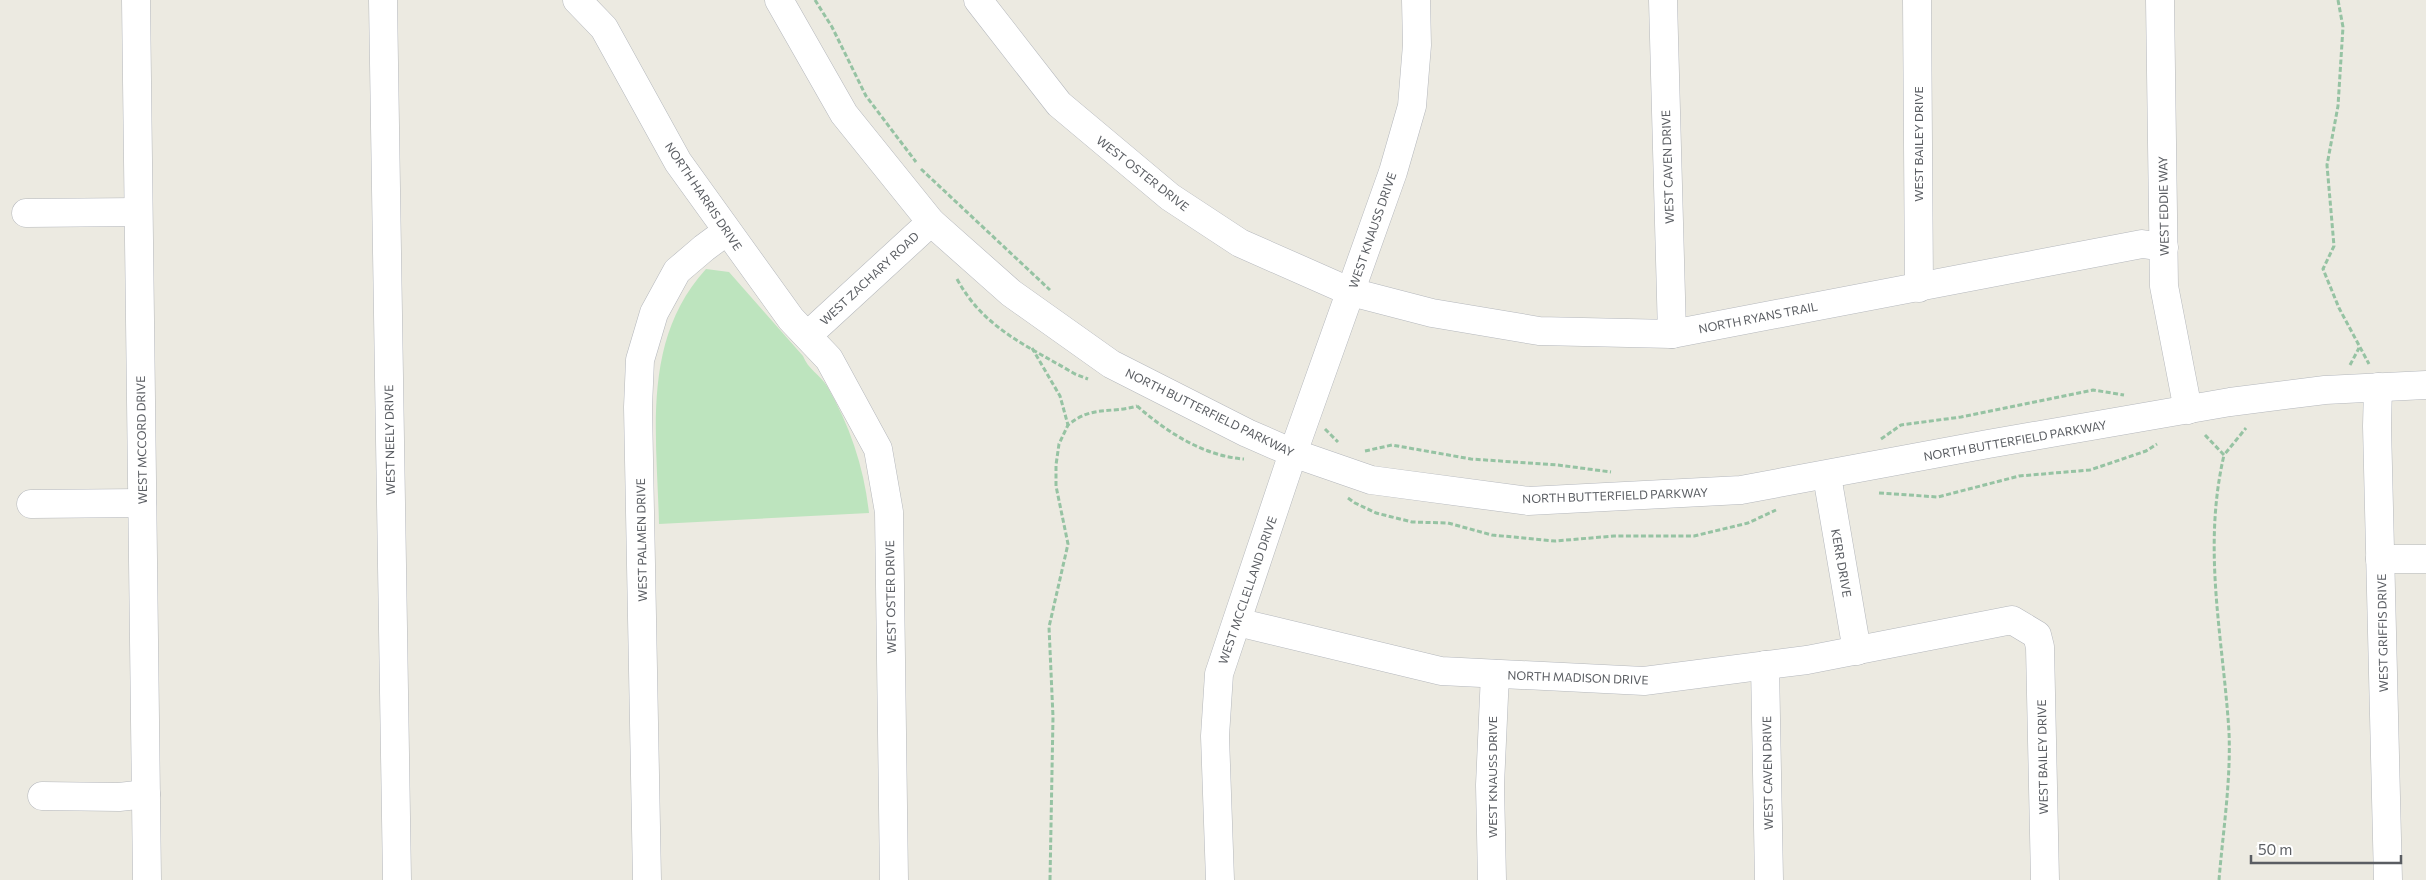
<svg xmlns="http://www.w3.org/2000/svg" width="2426" height="880" font-family="Commissioner,sans-serif">
<style>
.green{fill:#bde4be}
.lines{fill:none;stroke-linecap:round;stroke-linejoin:round}
.minor-casing{stroke:#b4b7bc;stroke-width:29}
.path{stroke:#96c3a3;stroke-width:3;stroke-dasharray:5 2.5;stroke-linecap:butt}
.minor{stroke:#fff;stroke-width:28}
.labels{text-anchor:middle;dominant-baseline:central;stroke-width:4;stroke-linejoin:round;paint-order:stroke}
.street-label{font-size:12px;fill:#5a5d62;stroke:#fff}
</style>
<rect width="100%" height="100%" fill="#eceae1"/>
<path class="green" d="M706 269 729 272 803 356C808 369 820 375 827 386 850 426 864 467 869 513L659 524C657 435 641 340 706 269Z"/>
<g class="lines">
<defs>
<g id="minor">
<path d="M136 0 147 880"/>
<path d="M383 0 397 880"/>
<path d="M577 0 604 28 678 162 791 319 829 359 878 449 889 512 894 880"/>
<path d="M779 0 844 114 931 222 1011 293 1111 364 1247 433 1293 453 1371 480 1528 501 1741 490 1988 444 2230 402 2325 390 2426 385"/>
<path d="M978 0 1059 104 1170 197 1240 243 1351 292 1432 313 1539 331 1672 334 2142 244 2164 247"/>
<path d="M1663 0 1672 334"/>
<path d="M1917 0 1919 288"/>
<path d="M2160 0 2164 286 2188 410"/>
<path d="M26 213 138 212"/>
<path d="M808 335 931 222"/>
<path d="M2378 387 2377 426 2388 880"/>
<path d="M1827 476 1857 651"/>
<path d="M31 504 142 503"/>
<path d="M2380 559H2426"/>
<path d="M1237 622 1441 671 1644 681 1807 660 2012 620 2037 635 2040 647 2045 880"/>
<path d="M1765 665 1769 880"/>
<path d="M42 796 119 797 146 794"/>
<path d="M647 880 638 407 640 360 654 313 677 271 704 248 727 231"/>
<path d="M1220 880 1215 736 1219 674 1293 453 1393 172 1412 106 1417 45 1416 0"/>
<path d="M1492 880 1490 785 1495 674"/>
</g>
</defs>
<use href="#minor" class="minor-casing"/>
<g class="path">
<path d="M815 0 832 27 866 96 916 162"/>
<path d="M2338 0 2343 27 2338 106 2327 165 2334 246 2323 269 2339 308 2369 364"/>
<path d="M921 169 1050 290"/>
<path d="M957 279C984 329 1028 346 1075 374L1088 379"/>
<path d="M1032 348 1060 396 1068 425C1092 405 1110 414 1137 406"/>
<path d="M2350 365 2359 348"/>
<path d="M1137 406C1167 432 1203 456 1244 459"/>
<path d="M1325 429 1338 442"/>
<path d="M2205 435 2224 455 2246 428"/>
<path d="M1881 439 1901 425 1961 417 2093 390 2124 395"/>
<path d="M1365 451 1392 445 1471 459 1558 465 1611 472"/>
<path d="M1879 493 1938 497 2019 476 2090 470 2146 451 2157 444"/>
<path d="M1348 498 1355 503 1376 513 1412 522 1448 523 1492 535 1555 541 1614 536H1694L1748 523 1776 510"/>
<path d="M1050 880 1053 717 1049 627 1068 544 1056 486V465L1059 444 1068 425"/>
<path d="M2219 880C2223 831 2231 781 2229 732 2223 637 2202 550 2224 455"/>
</g>
<use href="#minor" class="minor"/>
</g>
<g class="labels">
<g class="street-label">
<text transform="translate(1918 144) rotate(-90)">WEST BAILEY DRIVE</text>
<text transform="translate(1667 167) rotate(-92)">WEST CAVEN DRIVE</text>
<text transform="translate(1143 173) rotate(38)">WEST OSTER DRIVE</text>
<text transform="translate(704 196) rotate(56)">NORTH HARRIS DRIVE</text>
<text transform="translate(2163 206) rotate(-91)">WEST EDDIE WAY</text>
<text transform="translate(1372 230) rotate(-71)">WEST KNAUSS DRIVE</text>
<text transform="translate(869 278) rotate(-43)">WEST ZACHARY ROAD</text>
<text transform="translate(1758 317) rotate(-11)">NORTH RYANS TRAIL</text>
<text transform="translate(1210 412) rotate(26)">NORTH BUTTERFIELD PARKWAY</text>
<text transform="translate(141 440) rotate(-91)">WEST MCCORD DRIVE</text>
<text transform="translate(389 440) rotate(-91)">WEST NEELY DRIVE</text>
<text transform="translate(2015 440) rotate(-10)">NORTH BUTTERFIELD PARKWAY</text>
<text transform="translate(1615 495) rotate(-2)">NORTH BUTTERFIELD PARKWAY</text>
<text transform="translate(641 540) rotate(-91)">WEST PALMEN DRIVE</text>
<text transform="translate(1842 563) rotate(80)">KERR DRIVE</text>
<text transform="translate(1247 590) rotate(-71)">WEST MCCLELLAND DRIVE</text>
<text transform="translate(890 597) rotate(-91)">WEST OSTER DRIVE</text>
<text transform="translate(2382 633) rotate(-91)">WEST GRIFFIS DRIVE</text>
<text transform="translate(1578 677) rotate(2)">NORTH MADISON DRIVE</text>
<text transform="translate(2042 757) rotate(-91)">WEST BAILEY DRIVE</text>
<text transform="translate(1767 773) rotate(-91)">WEST CAVEN DRIVE</text>
<text transform="translate(1492 777) rotate(-90)">WEST KNAUSS DRIVE</text>
</g>
</g>
<path d="M2251 855v8h150v-8" fill="none" stroke="#5a5d62" stroke-width="2.5"/>
<text x="2258" y="855" font-size="15" fill="#5a5d62" stroke="#ffffff" stroke-width="4" paint-order="stroke">50 m</text>
</svg>
